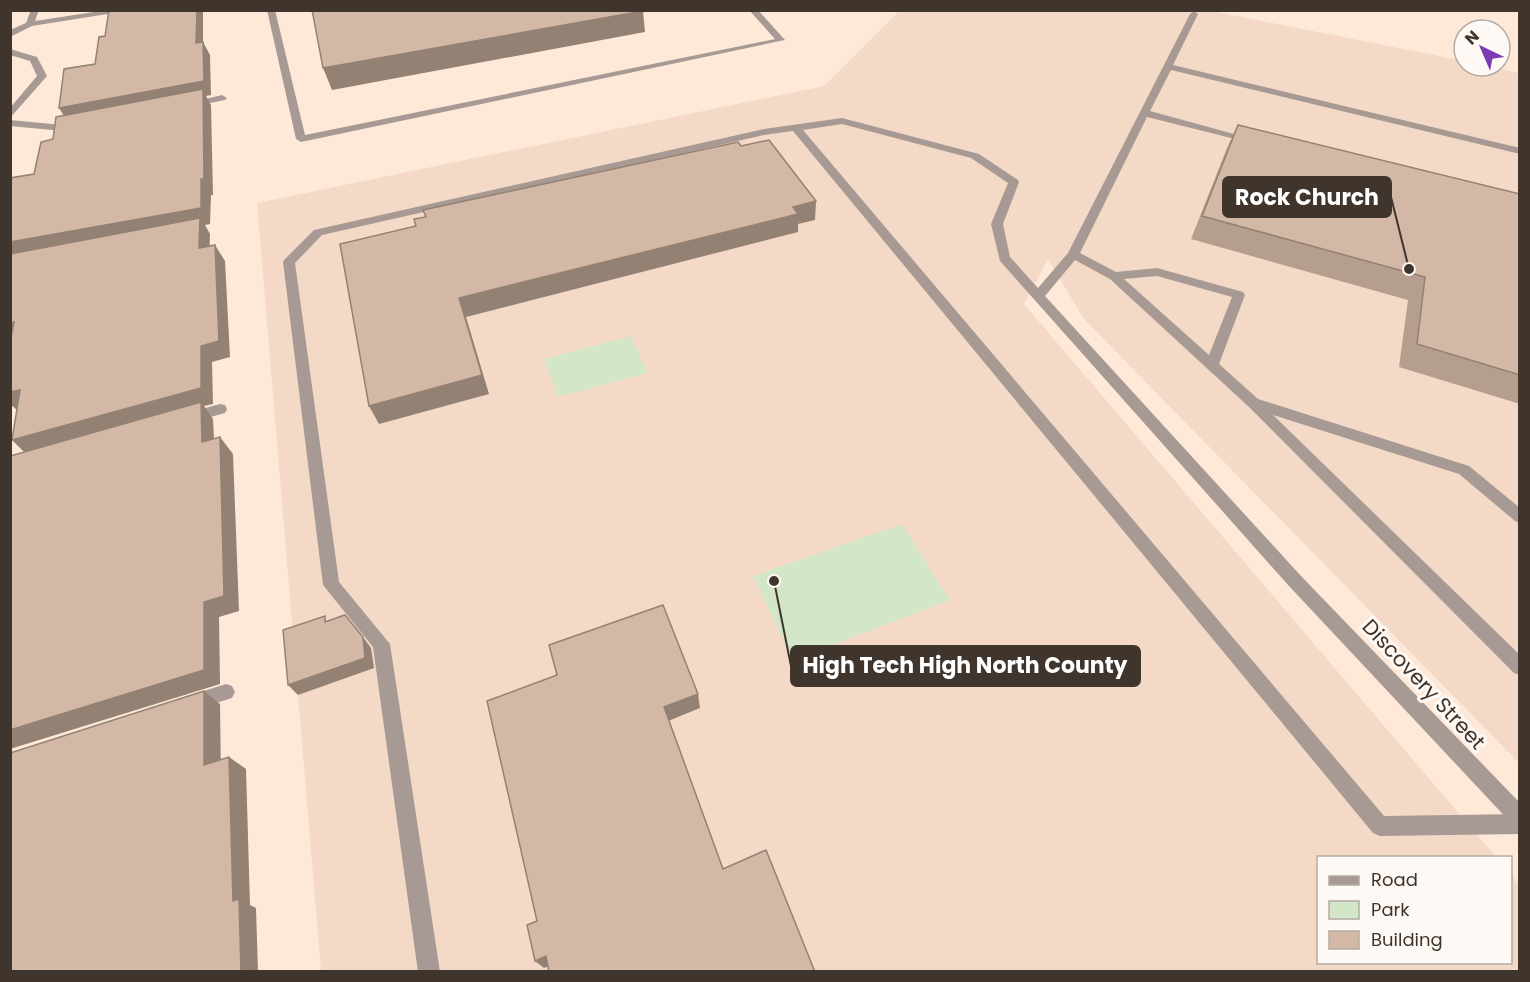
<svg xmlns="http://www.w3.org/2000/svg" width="1530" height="982" font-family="Poppins,sans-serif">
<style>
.built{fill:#f3d9c6}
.green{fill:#d3e6c7}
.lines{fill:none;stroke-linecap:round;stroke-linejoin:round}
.lane{fill:#a79a94;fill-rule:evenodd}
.street{fill:#a79a94;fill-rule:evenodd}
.wall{fill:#b59e8e}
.shaded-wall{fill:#938174}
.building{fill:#d2b8a5;stroke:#938174;stroke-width:1.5}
.labels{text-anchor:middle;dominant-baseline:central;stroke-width:6;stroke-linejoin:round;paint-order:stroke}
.street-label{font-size:21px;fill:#3f352d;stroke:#fff9f5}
.leader{fill:none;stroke:#3f352d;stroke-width:2}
.callout-dot{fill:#3f352d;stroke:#fff9f5;stroke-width:2}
.callout{fill:#3f352d;stroke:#3f352d;stroke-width:2}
.callout-label{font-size:22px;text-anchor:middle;font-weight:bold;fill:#fff}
</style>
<rect width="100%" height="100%" fill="#fee9d9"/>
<path class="built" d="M899 11H1212L1464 61V66H1487L1519 73V763L1084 319 1048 259 1024 304 1496 857 1318 858V962H1510L1511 874 1519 885V971H321L257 203 824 86Z"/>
<g class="green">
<path d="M631 336 647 373 558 397 544 359Z"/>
<path d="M902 524 950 600 793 660 753 576Z"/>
</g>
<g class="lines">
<g class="lane">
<path d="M31 10H39L35 21 107 10H133L32 26 10 37V30L26 23Z"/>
<path d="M267 10H275L305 135 775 39 749 10H758L785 40 301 142 296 139Z"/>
<path d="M1194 11 1198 14 1173 65 1520 148V154L1171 70 1150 111 1256 140 1251 143 1147 117 1080 253 1116 272 1157 268 1243 292 1245 295 1219 364 1258 399 1469 466 1520 508V523L1515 521 1459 474 1273 415 1520 655V675L1514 673 1249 407 1110 279 1075 260 1045 296 1301 576 1303 581 1301 586 1295 588 1289 586 1000 261 991 224 1008 183 971 158 842 124 803 130 1384 816 1520 814V834L1380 836 1373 833 793 131 764 135 322 235 295 263 339 582 390 644 440 972H418L373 647 323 585 283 262 285 259 314 230 764 129 842 118 979 154 1018 180 1019 182 1003 224 1010 257 1038 288 1068 253 1190 14ZM1157 276 1232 297 1209 355 1124 279Z"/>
<path d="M222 95 227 98 225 100 190 107 185 104Z"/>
<path d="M10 120 63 125 75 123 80 126 63 131 10 126Z"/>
<path d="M220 404 225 405 227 409 225 413 189 423 182 418 184 414Z"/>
<path d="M226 684 232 686 235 692 232 698 193 710 187 708 184 702 187 696Z"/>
</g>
<g class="street">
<path d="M10 49 37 57 47 76 10 118V108L37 76 30 61 10 55Z"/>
<path d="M1295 574 1301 576 1520 803V828L1513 825 1289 586 1287 581 1289 576Z"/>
</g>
</g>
<path class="wall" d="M1238 125 1520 194V404L1399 367 1408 300 1191 239 1227 148Z"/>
<g class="shaded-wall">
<path d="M197 10H203V56L196 43Z"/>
<path d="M643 11 645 32 332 90 323 68Z"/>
<path d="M203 42 210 55 211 95 206 96 211 105 213 195H211L210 224 205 225 210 234 209 265 10 261V242L68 122 59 108Z"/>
<path d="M816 201 815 220 798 224V232L466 317 489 394 379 424 369 406 459 298Z"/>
<path d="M215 245 225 261 230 357 212 362 213 404 204 406 213 419 215 459 28 456 12 440 201 346Z"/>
<path d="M14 322 10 342V323Z"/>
<path d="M20 390 17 410 10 404V392Z"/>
<path d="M220 437 233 454 239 611 219 617 220 684 10 749V730L204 602Z"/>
<path d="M363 637 371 648 374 668 298 695 288 685Z"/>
<path d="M204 691 220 704 221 777 204 765Z"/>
<path d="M698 694 700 708 668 721 664 707Z"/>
<path d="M229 757 246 769 250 905 256 908 258 972H241L233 901Z"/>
<path d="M546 956 554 964 544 968 535 961Z"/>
</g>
<g class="building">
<path d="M109 10H197L196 43 203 42 204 81 59 108 64 69 95 64 99 37 105 36Z"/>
<path d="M312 10H642L643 11 323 68Z"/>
<path d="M203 89 204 179H201V208L10 242V178L34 174 41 142 53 139 56 117Z"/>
<path d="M1238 125 1520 194V375L1417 344 1425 277 1202 216Z"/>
<path d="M769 140 816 201 793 207 798 214 459 298 482 375 369 406 340 244 416 226 414 219 426 217 423 210 738 142 741 146Z"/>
<path d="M200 218 199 248 215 245 219 341 201 346V388L12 440 20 390 10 392V342L14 322 10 323V254Z"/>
<path d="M201 402 202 442 220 437 224 596 204 602V670L10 730V456Z"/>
<path d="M663 605 698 694 664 707 723 869 766 850 815 972H549L546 956 535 961 527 925 537 921 487 701 557 675 549 645Z"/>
<path d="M345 615 363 637 365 658 288 685 283 630 325 616V622Z"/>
<path d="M204 691V765L229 757 233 901 239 899 241 972H10V753Z"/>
</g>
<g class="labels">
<g class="street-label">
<text transform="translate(1424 684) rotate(47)">Discovery Street</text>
</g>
</g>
<path class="leader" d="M1409 269L1391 197M774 581L791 666"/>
<g class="callout-dot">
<circle cx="1409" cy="269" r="6"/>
<circle cx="774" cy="581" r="6"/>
</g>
<g class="callout">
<rect x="1223" y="177" width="168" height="40" rx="6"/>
<rect x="791" y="646" width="349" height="40" rx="6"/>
</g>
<g class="callout-label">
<text x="1307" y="205">Rock Church</text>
<text x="965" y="673">High Tech High North County</text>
</g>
<rect width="1530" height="982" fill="none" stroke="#3f352d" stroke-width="24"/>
<rect x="1317" y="856" width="195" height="108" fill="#fff9f5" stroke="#b2aba5" stroke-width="1.5"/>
<rect x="1329" y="876" width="30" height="9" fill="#a79a94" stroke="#b2aba5" stroke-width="1.5"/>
<text x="1371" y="886" font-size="18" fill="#3f352d">Road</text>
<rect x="1329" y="901" width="30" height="18" fill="#d3e6c7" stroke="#b2aba5" stroke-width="1.5"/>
<text x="1371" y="916" font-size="18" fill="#3f352d">Park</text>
<rect x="1329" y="931" width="30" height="18" fill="#d2b8a5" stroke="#b2aba5" stroke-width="1.5"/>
<text x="1371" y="946" font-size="18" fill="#3f352d">Building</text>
<g transform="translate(1482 48) rotate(316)"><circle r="28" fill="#fff9f5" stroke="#b2aba5" stroke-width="1.5"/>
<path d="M0-4.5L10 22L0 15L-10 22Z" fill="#7c3cb1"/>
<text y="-9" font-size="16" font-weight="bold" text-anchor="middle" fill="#3f352d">N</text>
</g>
</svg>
